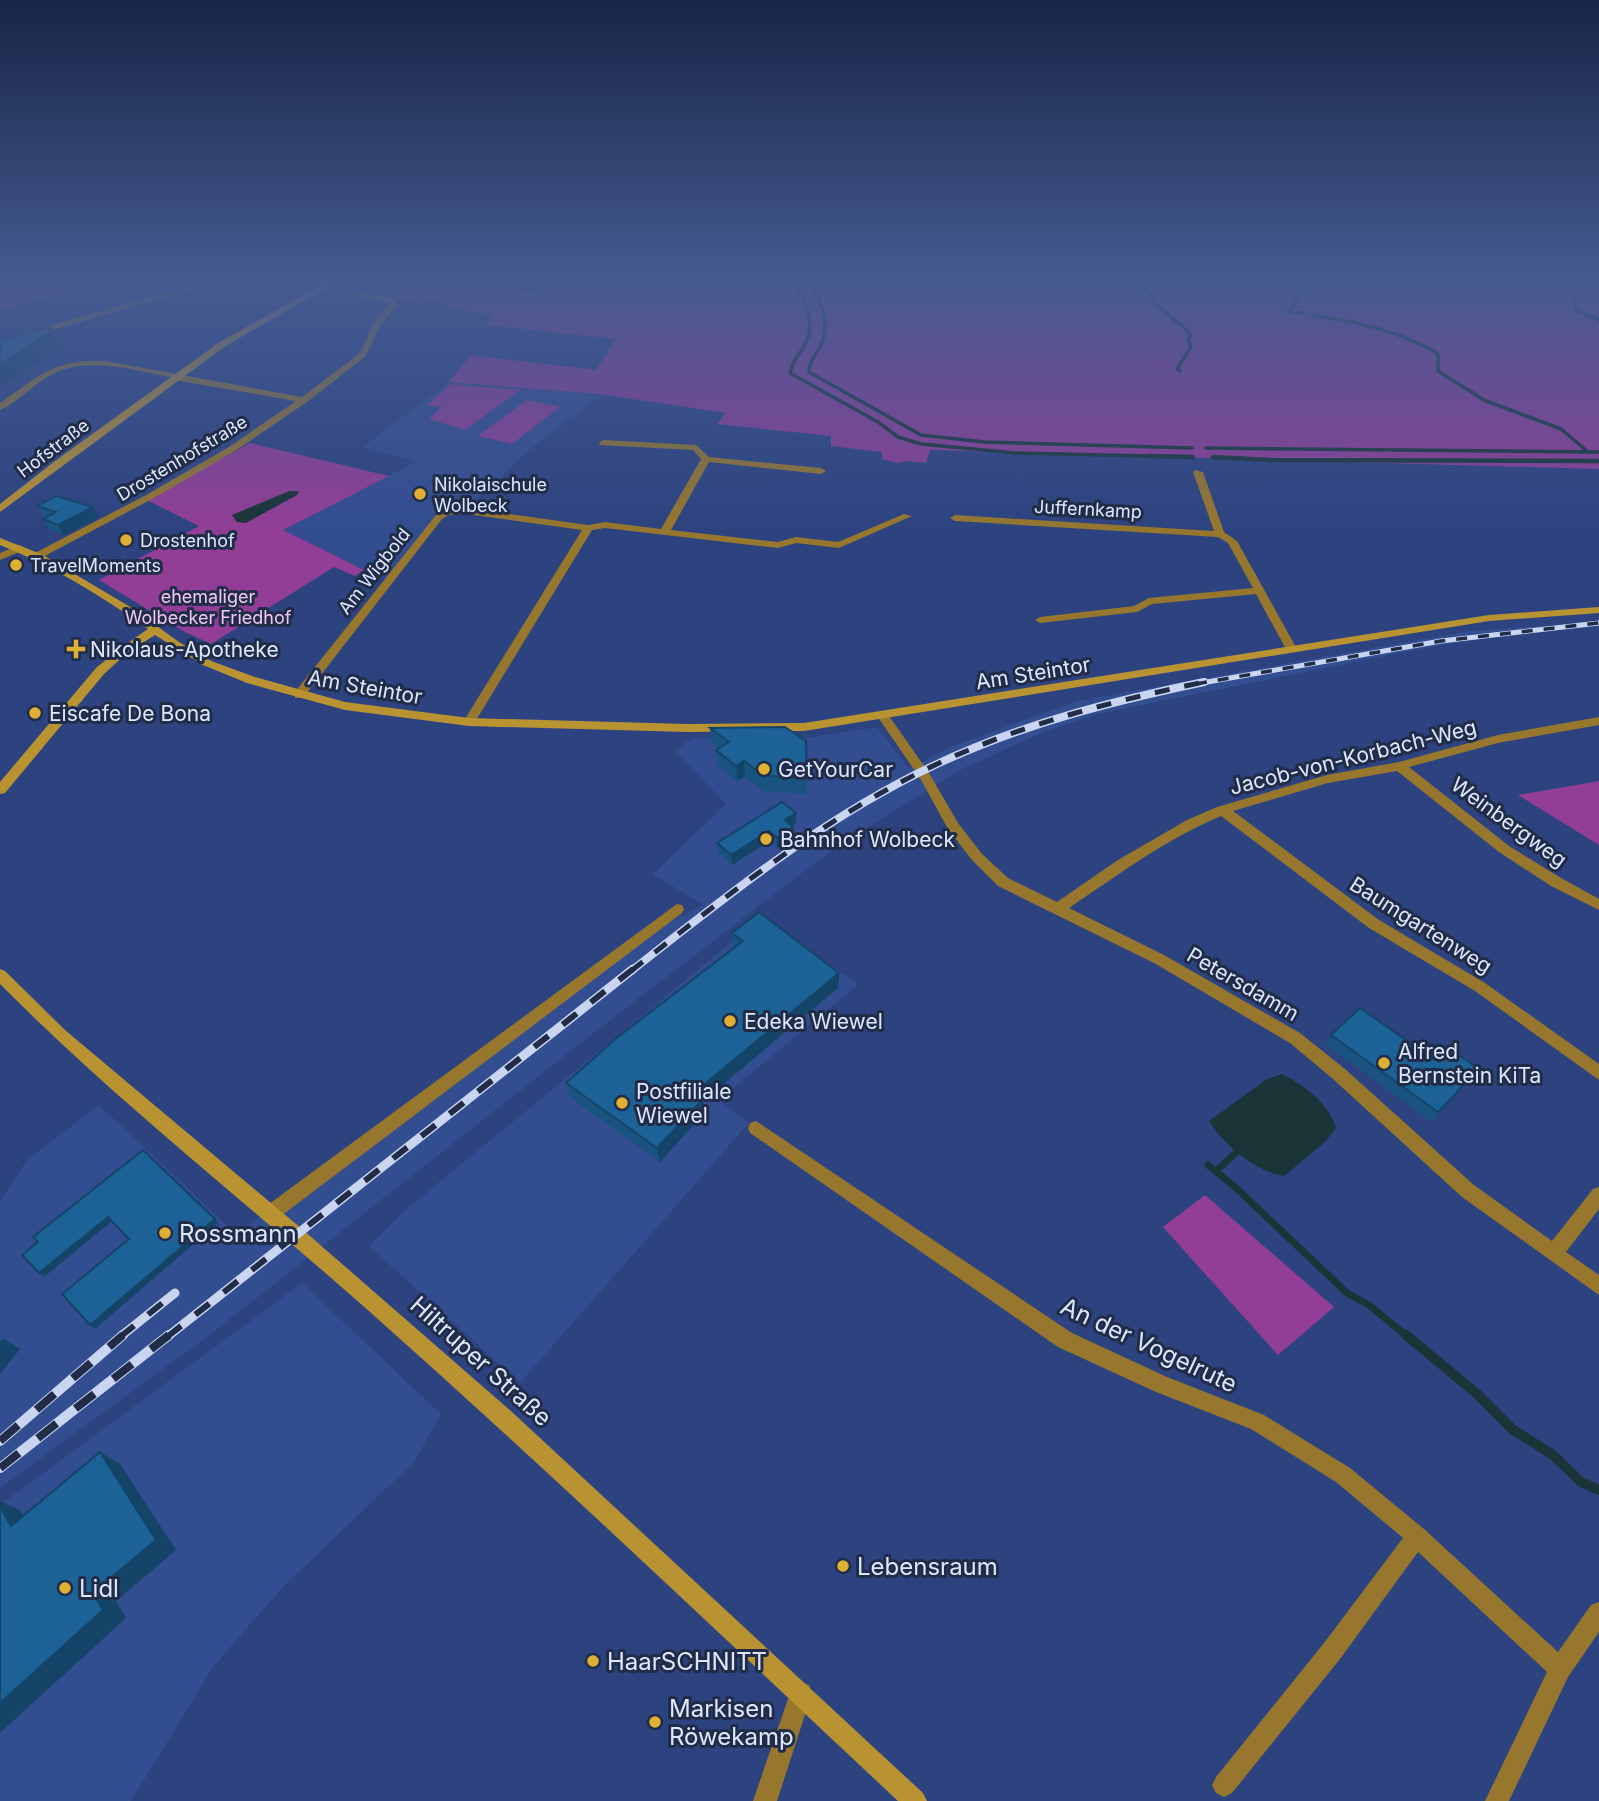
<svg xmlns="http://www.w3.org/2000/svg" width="1599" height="1801" font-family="Inter,sans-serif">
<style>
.built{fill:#324d90}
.green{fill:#923e96}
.water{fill:#1a3437}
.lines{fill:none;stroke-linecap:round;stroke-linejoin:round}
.stream-far3{stroke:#1a3437;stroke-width:3.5}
.stream-far2{stroke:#1a3437;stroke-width:4.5}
.stream-far1{stroke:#1a3437;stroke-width:7}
.stream{stroke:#1a3437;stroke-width:10}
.street{fill:#96772d;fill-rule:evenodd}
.secondary{fill:#b99232;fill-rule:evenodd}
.rail-far3-casing{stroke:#cad6f1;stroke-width:5}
.rail-far2-casing{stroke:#cad6f1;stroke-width:8}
.rail-far1-casing{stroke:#cad6f1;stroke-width:9}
.rail-casing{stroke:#cad6f1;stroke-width:10}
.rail-far3{stroke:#212d48;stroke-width:3.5;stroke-dasharray:11;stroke-linecap:butt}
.rail-far2{stroke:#212d48;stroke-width:5;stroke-dasharray:15;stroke-linecap:butt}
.rail-far1{stroke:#212d48;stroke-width:6;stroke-dasharray:18;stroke-linecap:butt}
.rail{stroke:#212d48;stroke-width:8;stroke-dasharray:24;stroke-linecap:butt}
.wall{fill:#195481}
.shaded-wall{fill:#144569}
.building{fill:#1d6296;stroke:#144569;stroke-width:2}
.poi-dot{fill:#e0b034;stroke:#212d48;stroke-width:2.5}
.labels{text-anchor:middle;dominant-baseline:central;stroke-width:6;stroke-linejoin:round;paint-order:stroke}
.far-street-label{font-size:18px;fill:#dde7fe;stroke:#212d48}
.far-poi-label{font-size:18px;fill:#dde7fe;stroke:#212d48;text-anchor:start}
.far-park-label{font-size:18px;fill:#f3c7f4;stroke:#212d48}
.poi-label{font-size:21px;fill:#dde7fe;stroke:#212d48;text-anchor:start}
.street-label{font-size:21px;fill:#dde7fe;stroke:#212d48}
.near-poi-label{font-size:24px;fill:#dde7fe;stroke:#212d48;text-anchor:start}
.near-street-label{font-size:24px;fill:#dde7fe;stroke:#212d48}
</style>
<rect width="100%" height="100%" fill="#2c4380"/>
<g class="built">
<path d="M449 382 600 394 527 452 466 511 447 512 388 581 282 531 417 461 363 447Z"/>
<path d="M1599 622V627L1523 633 1424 648 1097 714 1046 731 962 769 836 847 582 1042 211 1334 0 1488V1201L27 1160 99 1105 236 1234 332 1165 620 946 703 905 653 874 726 804 676 752 686 742 696 738 802 739 877 727 909 769 950 747 1077 701 1469 631Z"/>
<path d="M761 918 859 984 719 1100 749 1123 520 1383 369 1246 404 1211Z"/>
<path d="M302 1283 441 1414 414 1462 283 1587 213 1667 131 1801H0V1505Z"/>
</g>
<g class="green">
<path d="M0 279H60L61 295 0 309Z"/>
<path d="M430 279 501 280 504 286 522 291 545 289 551 279H569L572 284 587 279H1599V469L930 450 926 463 908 461 897 463 882 459V452L831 446V436L717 424 726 413 600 394 449 382 471 355 596 370 616 339 487 325 496 315 443 307 448 301 432 298 421 303 391 296 417 282Z"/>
<path d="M451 384 520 390 465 430 429 419 442 407 427 405Z"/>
<path d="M527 400 560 407 512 444 478 436Z"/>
<path d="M250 443 389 476 283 530 364 570 355 576 334 567 211 644 185 632 99 580 199 526 147 500Z"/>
<path d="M1599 781V845L1518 795Z"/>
<path d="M1205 1195 1334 1307 1278 1355 1163 1227Z"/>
</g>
<g class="water">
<path d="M473 279H551L552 283C542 295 517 292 504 286L501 280Z"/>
<path d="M289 491H299L297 495 246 523 237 522 232 515Z"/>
<path d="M1282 1074C1306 1087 1327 1101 1336 1128L1325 1142 1284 1176C1256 1172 1224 1145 1209 1121L1266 1080Z"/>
</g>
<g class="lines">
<g class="stream-far3">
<path d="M792 279C805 301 818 324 803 348 797 356 792 363 790 373L878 422 898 437 921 444 1015 453 1193 457"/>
<path d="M809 279C820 302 832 322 820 347 815 356 809 362 809 372L921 435 984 442 1192 448"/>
<path d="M1140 279 1155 303 1191 334 1188 340 1191 347 1177 369 1180 371"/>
<path d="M1550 279 1570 289 1577 311 1599 320"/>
<path d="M1304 313 1288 312 1308 285 1307 279"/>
<path d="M1314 316C1360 322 1393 330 1434 351L1438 355V371L1484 400 1561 429 1587 451"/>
<path d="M1206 448 1599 452"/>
<path d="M1213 457 1227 458"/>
</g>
<g class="stream-far2">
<path d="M1148 456 1193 457"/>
<path d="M1213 457 1270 460 1599 461"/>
</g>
<g class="stream-far1">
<path d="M1208 1165 1234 1186 1347 1293 1369 1305 1408 1337"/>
<path d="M1217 1170 1238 1151"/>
</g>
<path class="stream" d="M1406 1335 1476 1393 1512 1429 1553 1455 1581 1482 1599 1490"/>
<g class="street">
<path d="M276 280 384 296 396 300 397 306 380 325 366 356 307 402 235 451 152 499 41 558H33V554L146 495 229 447 296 401 174 380 170 377C132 370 85 355 49 376 32 386 18 402 0 410V403C40 376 53 359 105 361L302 397 360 353 373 324 389 303 335 291 276 284 238 285 180 293 33 336 0 348V343L27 332 179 289 238 281Z"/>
<path d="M603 440 696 445 709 457 821 468 826 471 821 474 709 462 671 530 778 542 796 537 838 542 904 514 912 516 839 548 796 543 778 548 605 528 592 530 475 722 469 726 463 722 582 530 466 514 449 515 442 519 303 698H295V692L436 515 447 509 466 508 588 525 605 522 661 529 701 459 693 450 600 445 599 443Z"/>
<path d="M1195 470 1203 472 1224 532 1237 541 1297 649 1295 651H1287L1256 594 1152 604 1137 612 1040 623 1035 620 1040 617 1134 606 1149 598 1253 588 1228 543 1218 537 955 521 950 518 955 515 1214 531 1193 472Z"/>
<path d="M20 545 25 548 24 550 0 560V553Z"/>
<path d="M883 712 887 713 929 773 958 823 982 854 1008 878 1057 902 1118 860 1187 820 1217 807 1327 775 1399 762 1498 735 1599 717V725L1498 743 1409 767 1509 846 1561 878 1599 899V910L1551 886 1499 852 1397 771 1328 783 1233 811 1379 920 1485 983 1599 1064V1080L1475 991 1369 928 1221 816C1166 839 1118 875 1069 908L1164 955 1300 1033 1345 1069 1474 1185 1552 1241 1593 1189 1599 1187V1209L1566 1252 1599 1275V1295L1462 1197 1333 1079 1290 1043 1154 963 998 886 972 860 948 829 920 778 877 716Z"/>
<path d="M677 904 682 905 684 909 682 913 277 1219 271 1221 265 1219 262 1213 265 1207Z"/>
<path d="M756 1121 1072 1333 1167 1377 1264 1415 1350 1468 1424 1529 1558 1652 1591 1605 1599 1602V1632L1568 1677 1509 1801H1485L1547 1672 1418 1552 1340 1659 1232 1793 1224 1797 1216 1793 1212 1785 1216 1777 1324 1643 1403 1538 1336 1482 1251 1429 1156 1392 1058 1347 750 1133 748 1128 750 1123Z"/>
<path d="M801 1682 809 1685 812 1693 777 1801H753L790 1693 793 1685Z"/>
</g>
<g class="secondary">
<path d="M333 279H342L227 345 0 512V504L55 461 221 341Z"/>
<path d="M0 538 41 554 132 608 179 642 211 661 255 677 345 702 469 718 687 724 804 723 1489 615 1599 607V613L1489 621 804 731 687 732 469 726 345 710 247 683 203 665 155 635 127 653 104 674 5 793 0 794V782L96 668 119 649 148 629C102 596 52 566 0 545Z"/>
<path d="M0 969 5 971 65 1030 302 1229 512 1412 923 1793 927 1801H898C723 1637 549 1471 370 1312 247 1203 116 1101 0 984Z"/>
</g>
<defs>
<path id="rail-far3" d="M1196 684 1441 641 1599 623"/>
<path id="rail-far2" d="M631 971C728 895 824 817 937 764 1022 724 1113 701 1204 682"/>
<g id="rail-far1">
<path d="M120 1337 175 1293"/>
<path d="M167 1337 633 969"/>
</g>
<g id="rail">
<path d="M0 1441 123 1335"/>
<path d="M0 1468 169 1335"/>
</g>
</defs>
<use href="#rail-far3" class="rail-far3-casing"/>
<use href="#rail-far2" class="rail-far2-casing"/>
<use href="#rail-far1" class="rail-far1-casing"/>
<use href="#rail" class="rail-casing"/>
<use href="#rail-far3" class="rail-far3"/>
<use href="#rail-far2" class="rail-far2"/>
<use href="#rail-far1" class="rail-far1"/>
<use href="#rail" class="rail"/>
</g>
<g class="wall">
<path d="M37 506 99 517 64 535 49 529 43 519 47 517 43 516Z"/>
<path d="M710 728 806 741 807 794 764 791 745 777 737 781 717 765 716 750 718 749 711 743Z"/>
<path d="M796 813V823L792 826 793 827V837L777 848 769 841 732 865 718 853 717 843Z"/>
<path d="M732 933 839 973 838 988 703 1101 704 1113 660 1162 570 1097 566 1083 734 948Z"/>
<path d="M1331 1035 1435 1060 1479 1069 1431 1121 1325 1044Z"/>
</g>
<g class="shaded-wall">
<path d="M52 331 60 348 6 383 0 384V364Z"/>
<path d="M93 507 99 517 64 535 58 525Z"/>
<path d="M744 761 745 777 737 781 736 766Z"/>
<path d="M796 813V823L785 830V820Z"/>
<path d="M793 827V837L777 848V838Z"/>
<path d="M769 831V841L732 865 731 855Z"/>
<path d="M839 973 838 988 703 1101 704 1113 660 1162 657 1148 694 1093Z"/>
<path d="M108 1217 112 1221 44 1277 39 1273Z"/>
<path d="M215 1219 218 1223 95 1329 90 1325Z"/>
<path d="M3 1338 20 1349 0 1374V1342Z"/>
<path d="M100 1452 120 1464 176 1550 116 1601 126 1618 0 1733V1703L93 1593Z"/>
<path d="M0 1501 20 1510 35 1536 11 1526 0 1506Z"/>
</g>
<g class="building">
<path d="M50 327 52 331 0 364V341Z"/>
<path d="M56 496 93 507 58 525 43 519 56 512 37 506Z"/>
<path d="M785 727 806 741 807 779 763 775 744 761 736 766 716 750 729 742 710 728Z"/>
<path d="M782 802 796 813 785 820 793 827 777 838 769 831 731 855 717 843Z"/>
<path d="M759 912 839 973 694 1093 703 1099 657 1148 566 1083 614 1040 743 941 732 933Z"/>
<path d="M1360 1008 1435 1060 1447 1047 1479 1069 1438 1112 1331 1035Z"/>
<path d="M143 1150 215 1219 90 1325 62 1294 129 1239 108 1217 39 1273 22 1255 38 1242 33 1237Z"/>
<path d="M100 1452 156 1540 93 1593 103 1610 0 1703V1506L11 1526Z"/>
</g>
<linearGradient id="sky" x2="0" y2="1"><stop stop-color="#182546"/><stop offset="0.53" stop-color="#455b91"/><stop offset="1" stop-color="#455b91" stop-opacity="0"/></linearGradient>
<rect width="1599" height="531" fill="url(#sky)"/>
<g class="poi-dot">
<circle cx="420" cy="494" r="7"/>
<circle cx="126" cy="540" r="7"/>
<circle cx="16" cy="565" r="7"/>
<path d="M72.5 638.5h7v7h7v7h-7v7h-7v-7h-7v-7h7z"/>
<circle cx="35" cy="713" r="7"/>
<circle cx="764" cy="769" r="7"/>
<circle cx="766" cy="839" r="7"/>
<circle cx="730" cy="1021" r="7"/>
<circle cx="1384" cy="1063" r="7"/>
<circle cx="622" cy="1103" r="7"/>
<circle cx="165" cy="1233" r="7"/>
<circle cx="843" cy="1566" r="7"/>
<circle cx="65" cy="1588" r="7"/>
<circle cx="593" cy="1661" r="7"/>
<circle cx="655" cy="1722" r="7"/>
</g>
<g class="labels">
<g class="far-street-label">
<text transform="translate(53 448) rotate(-37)">Hofstraße</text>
<text transform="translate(182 458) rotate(-31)">Drostenhofstraße</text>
<text transform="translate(1088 509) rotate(3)">Juffernkamp</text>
<text transform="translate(374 571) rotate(-52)">Am Wigbold</text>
</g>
<g class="far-poi-label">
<text x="434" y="484">Nikolaischule<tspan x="434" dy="21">Wolbeck</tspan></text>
<text x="140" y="540">Drostenhof</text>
<text x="30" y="565">TravelMoments</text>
</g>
<g class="far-park-label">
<text x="208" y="596">ehemaliger<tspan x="208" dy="21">Wolbecker Friedhof</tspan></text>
</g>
<g class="poi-label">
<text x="90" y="649">Nikolaus-Apotheke</text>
<text x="49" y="713">Eiscafe De Bona</text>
<text x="778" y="769">GetYourCar</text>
<text x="780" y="839">Bahnhof Wolbeck</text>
<text x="744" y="1021">Edeka Wiewel</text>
<text x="1398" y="1051">Alfred<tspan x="1398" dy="24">Bernstein KiTa</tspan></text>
<text x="636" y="1091">Postfiliale<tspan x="636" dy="24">Wiewel</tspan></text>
</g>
<g class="street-label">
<text transform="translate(1033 673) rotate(-9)">Am Steintor</text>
<text transform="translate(365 687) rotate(10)">Am Steintor</text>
<text transform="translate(1353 757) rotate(-14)">Jacob-von-Korbach-Weg</text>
<text transform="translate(1509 822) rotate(36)">Weinbergweg</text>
<text transform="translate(1421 925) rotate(32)">Baumgartenweg</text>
<text transform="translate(1243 984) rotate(30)">Petersdamm</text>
</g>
<g class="near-poi-label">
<text x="179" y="1233">Rossmann</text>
<text x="857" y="1566">Lebensraum</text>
<text x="79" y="1588">Lidl</text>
<text x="607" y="1661">HaarSCHNITT</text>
<text x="669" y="1708">Markisen<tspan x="669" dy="28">Röwekamp</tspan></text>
</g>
<g class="near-street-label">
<text transform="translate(1149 1345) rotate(25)">An der Vogelrute</text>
<text transform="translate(481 1361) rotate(42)">Hiltruper Straße</text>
</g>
</g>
</svg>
